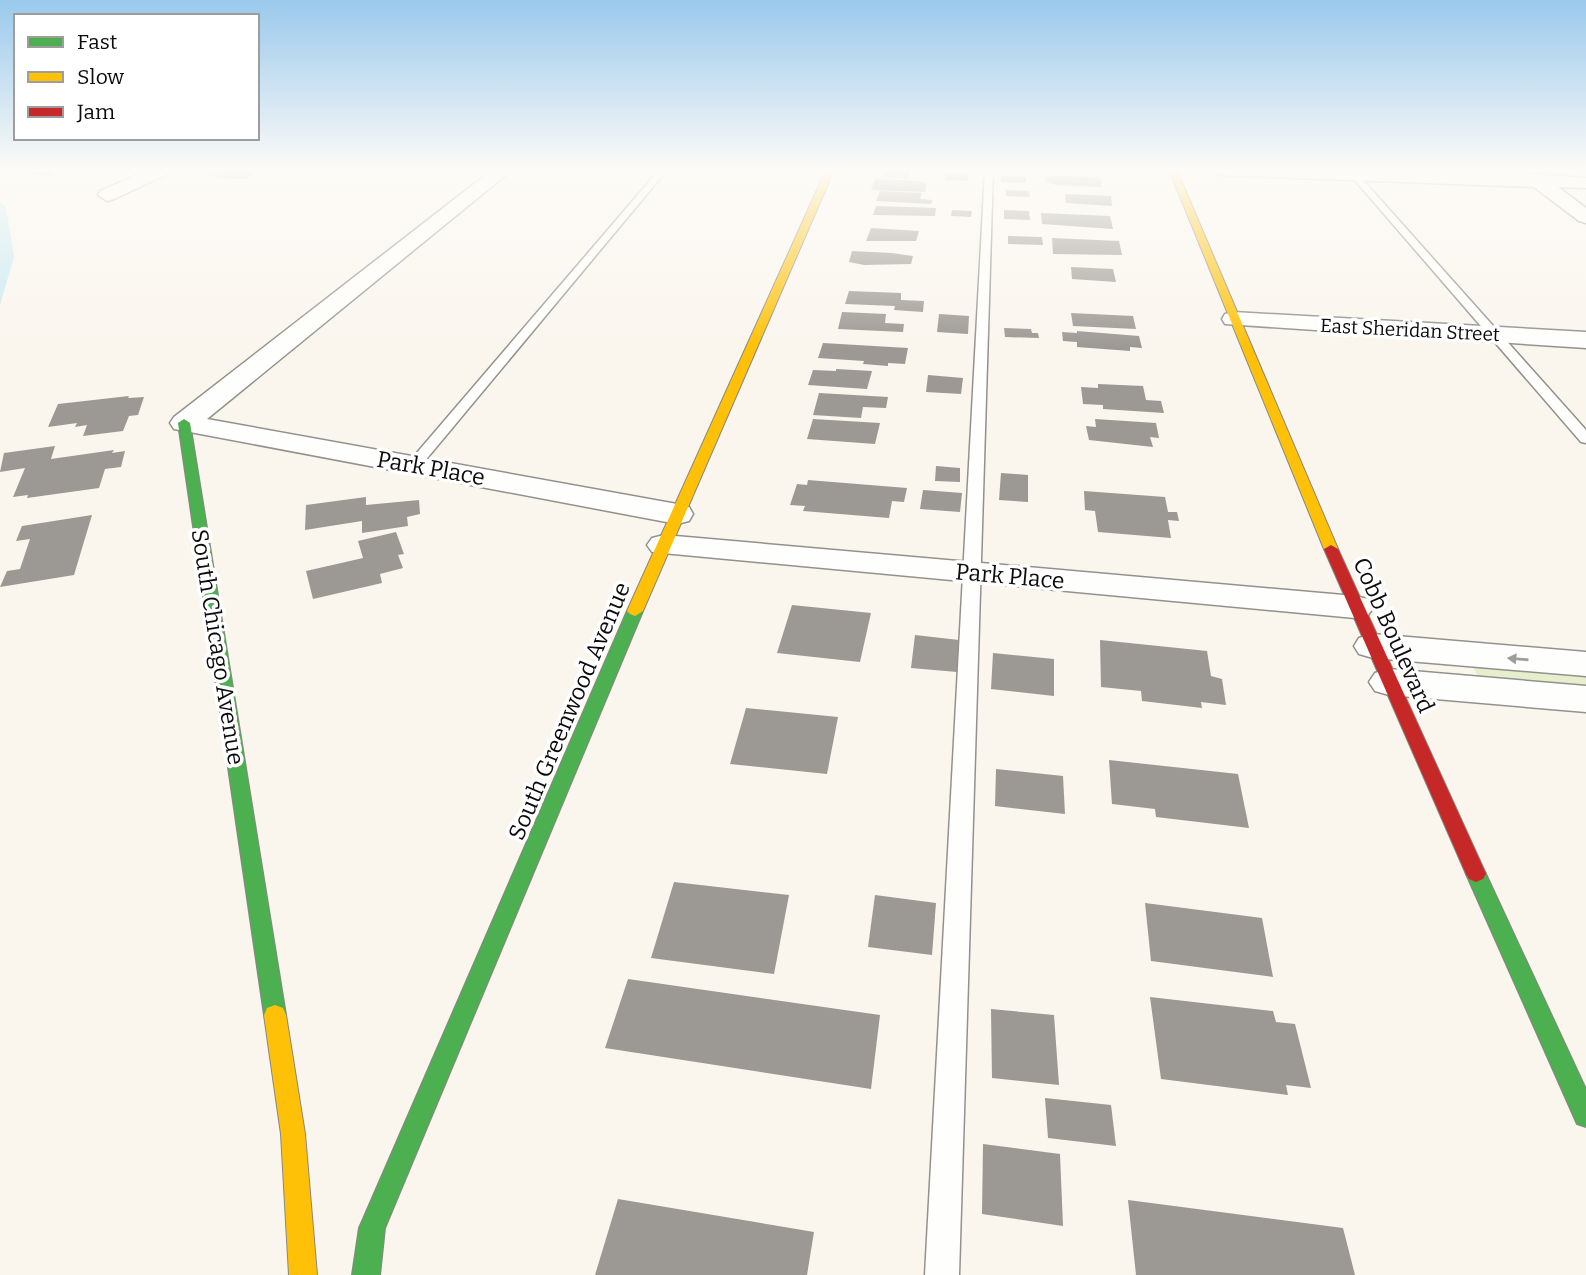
<svg xmlns="http://www.w3.org/2000/svg" width="1586" height="1275" font-family="Bitter,serif">
<style>
.green{fill:#e6eece}
.water{fill:#c6e9f3}
.building{fill:#9c9894}
.lines{fill:none;stroke-linecap:round;stroke-linejoin:round}
.lane-casing{stroke:#93918d;stroke-width:3}
.street-casing{stroke:#93918d;stroke-width:3}
.fast-casing{stroke:#898784;stroke-width:2}
.slow-casing{stroke:#898784;stroke-width:2}
.jam-casing{stroke:#898784;stroke-width:2}
.lane{fill:#fefefc;fill-rule:evenodd}
.street{fill:#fefefc;fill-rule:evenodd}
.fast{fill:#4caf50;fill-rule:evenodd}
.slow{fill:#ffc107;fill-rule:evenodd}
.jam{fill:#c62828;fill-rule:evenodd}
.oneway{fill:#9d9d9c}
.labels{text-anchor:middle;dominant-baseline:central;stroke-width:7;stroke-linejoin:round;paint-order:stroke}
.far-street-label{font-size:19px;fill:#0b0b0b;stroke:#fff}
.street-label{font-size:23px;fill:#0b0b0b;stroke:#fff}
</style>
<rect width="100%" height="100%" fill="#faf6ee"/>
<path class="green" d="M1472 665 1586 675V688L1479 679Z"/>
<path class="water" d="M0 202 6 207 14 257 0 305Z"/>
<g class="building">
<path d="M32 170H66L50 176 24 173Z"/>
<path d="M219 170H242L240 171H259L245 179 215 178 220 176 208 175Z"/>
<path d="M886 170H911L908 179 883 176Z"/>
<path d="M946 174 969 175 968 181 945 180Z"/>
<path d="M1001 176 1026 177V183L1001 182Z"/>
<path d="M1045 176 1100 177 1102 187 1056 185 1046 182Z"/>
<path d="M875 179 918 181 927 183 925 192 871 190Z"/>
<path d="M1006 190 1029 191 1030 197 1006 196Z"/>
<path d="M880 191 922 193 920 199 933 200 931 204 876 201Z"/>
<path d="M1065 194 1111 196 1112 206 1066 203Z"/>
<path d="M876 206 936 208 935 216 873 215Z"/>
<path d="M952 210 972 211 971 217 951 216Z"/>
<path d="M1004 210 1029 211 1030 220 1004 219Z"/>
<path d="M1041 213 1110 216 1113 229 1042 224Z"/>
<path d="M871 228 919 231 916 241H866Z"/>
<path d="M1008 236 1042 237 1043 245 1008 244Z"/>
<path d="M1052 238 1119 241 1122 255 1053 254Z"/>
<path d="M852 251 892 253 913 256 911 264 864 265 849 262Z"/>
<path d="M1071 267 1113 269 1116 282 1072 279Z"/>
<path d="M849 291 901 293V300L924 301 923 312 894 310 895 306 845 304Z"/>
<path d="M842 312 886 314 885 323 904 324 903 332 838 329Z"/>
<path d="M1071 313 1133 316 1136 329 1073 326Z"/>
<path d="M939 314 969 316 968 334 937 332Z"/>
<path d="M1004 328 1031 329 1032 333H1038L1039 338 1005 337Z"/>
<path d="M1077 331 1139 336 1142 348 1130 347V351L1077 347V342L1063 341 1062 332 1077 333Z"/>
<path d="M823 343 908 348 905 364 888 363V366L863 364 864 361 818 358Z"/>
<path d="M836 369 872 371 867 389 808 385 813 370 836 371Z"/>
<path d="M928 375 963 378 961 394 926 392Z"/>
<path d="M1098 384 1143 386 1146 400 1161 401 1164 413 1103 409V405L1083 404 1081 387 1098 388Z"/>
<path d="M819 393 888 397 886 408 863 407 861 418 813 415Z"/>
<path d="M129 396 128 398 144 397 138 415 129 416 123 431 83 436 87 425 75 427 77 423 48 427 58 404Z"/>
<path d="M813 419 880 423 875 444 807 439Z"/>
<path d="M1095 419 1156 423 1159 438 1150 437 1153 447 1089 440 1086 426 1096 427Z"/>
<path d="M55 446 51 459 114 450 112 453 125 451 121 467 105 469 99 488 27 498 28 495 13 497 25 468 0 472 4 453Z"/>
<path d="M936 466 960 468V482L935 481Z"/>
<path d="M1001 473 1028 475V502L999 500Z"/>
<path d="M808 480 907 488 904 502 892 501 889 518 803 511 805 506 790 505 797 484 807 485Z"/>
<path d="M923 490 962 493 960 512 920 509Z"/>
<path d="M1084 491 1165 497 1168 512H1177L1179 521 1168 520 1171 538 1098 532 1095 511 1085 510Z"/>
<path d="M366 497V505L419 500 420 514 407 517 408 526 362 533V521L305 530 306 505Z"/>
<path d="M92 515 74 575 0 587 7 571 20 569 30 539 16 541 22 526Z"/>
<path d="M396 532 404 554 398 555 403 568 380 574 382 583 313 599 306 571 363 558 358 541Z"/>
<path d="M792 605 871 613 860 662 777 653Z"/>
<path d="M915 635 959 640 957 672 911 668Z"/>
<path d="M1100 640 1207 651 1211 676 1222 679 1226 705 1201 702 1202 708 1142 701 1141 691 1101 687Z"/>
<path d="M993 653 1054 659V696L991 689Z"/>
<path d="M746 708 838 717 827 774 730 764Z"/>
<path d="M1109 760 1238 774 1249 828 1156 817 1155 809 1112 804Z"/>
<path d="M996 769 1063 776 1065 814 995 806Z"/>
<path d="M674 882 789 895 774 974 651 958Z"/>
<path d="M875 895 936 903 932 955 868 947Z"/>
<path d="M1145 903 1262 918 1273 977 1151 961Z"/>
<path d="M628 979 880 1015 871 1089 605 1048Z"/>
<path d="M1150 997 1273 1011 1276 1022 1295 1024 1311 1088 1286 1085 1288 1095 1161 1079Z"/>
<path d="M991 1009 1054 1015 1059 1085 992 1078Z"/>
<path d="M1045 1098 1111 1105 1116 1146 1048 1138Z"/>
<path d="M983 1144 1060 1154 1063 1226 982 1214Z"/>
<path d="M618 1199 814 1232 807 1275H595Z"/>
<path d="M1128 1200 1343 1228 1355 1275H1136Z"/>
</g>
<g class="lines">
<defs>
<g id="lane">
<path d="M659 170H667L419 468H409L406 465 409 462Z"/>
<path d="M985 170H993L959 1275H925Z"/>
<path d="M1346 170H1354L1586 430V443L1581 442Z"/>
</g>
<g id="street">
<path d="M148 170H171L168 174 114 199 107 201 98 195 100 191Z"/>
<path d="M492 170H512L207 419 677 504 689 507 693 514 689 521 677 524 174 429 170 423 174 417Z"/>
<path d="M1210 170H1359L1535 174 1586 178V188L1558 187 1586 208V223L1579 221 1534 187 1219 175Z"/>
<path d="M1234 312 1586 332V348L1225 324 1222 319 1225 314Z"/>
<path d="M664 535 1355 596 1368 599 1374 607 1368 615 1355 618 652 552 647 545 652 538Z"/>
<path d="M1373 634 1586 652V676L1373 658 1359 654 1354 646 1359 638Z"/>
<path d="M1389 669 1586 686V712L1389 695 1375 691 1369 682 1375 673Z"/>
</g>
<g id="fast">
<path d="M184 419 190 423 286 1015 283 1022 275 1025 267 1022 264 1015 178 423Z"/>
<path d="M635 606 643 611 385 1228 380 1275H352L359 1228 363 1219 627 611Z"/>
<path d="M1476 866 1483 869 1486 874 1586 1089V1127L1577 1124 1466 874 1469 869Z"/>
</g>
<g id="slow">
<path d="M826 170H834L643 611 635 616 630 614 627 611Z"/>
<path d="M1174 170H1183L1178 173 1338 549 1336 552H1326L1324 549 1170 172Z"/>
<path d="M275 1005 283 1008 286 1015 305 1134 317 1275H289L281 1134 264 1015 267 1008Z"/>
</g>
<path id="jam" d="M1331 545 1338 549 1486 874 1483 879 1476 882 1469 879 1466 874 1324 549Z"/>
</defs>
<use href="#lane" class="lane-casing"/>
<use href="#street" class="street-casing"/>
<use href="#fast" class="fast-casing"/>
<use href="#slow" class="slow-casing"/>
<use href="#jam" class="jam-casing"/>
<use href="#lane" class="lane"/>
<use href="#street" class="street"/>
<use href="#fast" class="fast"/>
<use href="#slow" class="slow"/>
<use href="#jam" class="jam"/>
</g>
<defs><path id="oneway-solid" d="M-6-.8H1V-3.2L6.5 0L1 3.2V.8H-6Z" transform="scale(1.75)"/></defs>
<use class="oneway" href="#oneway-solid" transform="translate(1518 659) rotate(-175)"/>
<linearGradient id="sky" x2="0" y2="1"><stop stop-color="#9ac9ec"/><stop offset="0.49" stop-color="#fdfbf7"/><stop offset="1" stop-color="#fdfbf7" stop-opacity="0"/></linearGradient>
<rect width="1586" height="348" fill="url(#sky)"/>
<g class="labels">
<g class="far-street-label">
<text transform="translate(1410 330) rotate(3)">East Sheridan Street</text>
</g>
<g class="street-label">
<text transform="translate(431 468) rotate(10)">Park Place</text>
<text transform="translate(1010 576) rotate(5)">Park Place</text>
<text transform="translate(1394 635) rotate(66)">Cobb Boulevard</text>
<text transform="translate(218 647) rotate(81)">South Chicago Avenue</text>
<text transform="translate(569 711) rotate(-67)">South Greenwood Avenue</text>
</g>
</g>
<rect x="14" y="14" width="245" height="126" fill="#ffffff" stroke="#9d9d9d" stroke-width="2"/>
<rect x="28" y="37" width="35" height="10" fill="#4caf50" stroke="#9d9d9d" stroke-width="2"/>
<text x="77" y="49" font-size="21" fill="#0b0b0b">Fast</text>
<rect x="28" y="72" width="35" height="10" fill="#ffc107" stroke="#9d9d9d" stroke-width="2"/>
<text x="77" y="84" font-size="21" fill="#0b0b0b">Slow</text>
<rect x="28" y="107" width="35" height="10" fill="#c62828" stroke="#9d9d9d" stroke-width="2"/>
<text x="77" y="119" font-size="21" fill="#0b0b0b">Jam</text>
</svg>
